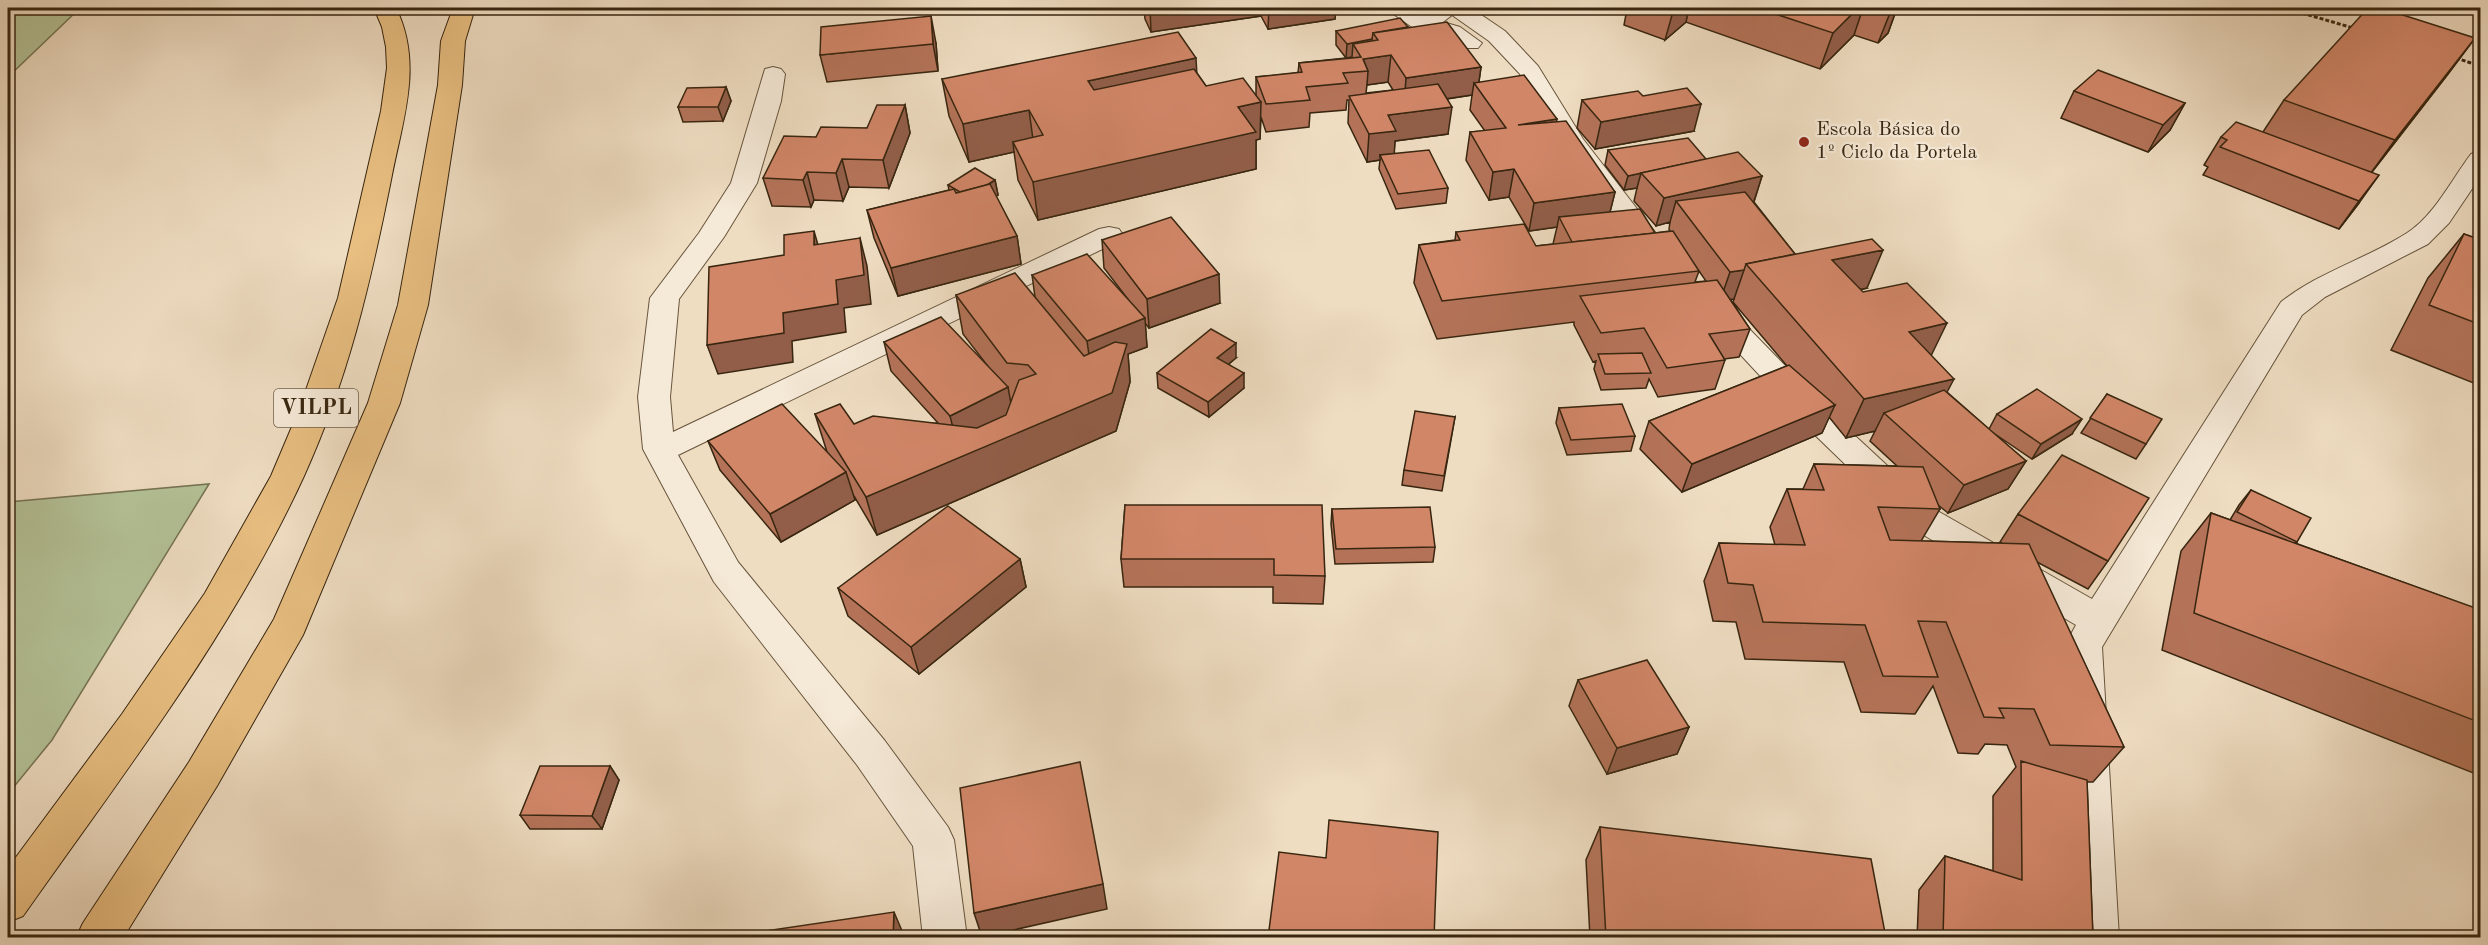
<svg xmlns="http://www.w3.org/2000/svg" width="2488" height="945" font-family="'Old Standard TT',serif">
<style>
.green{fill:#b4c297;stroke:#767454;stroke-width:1.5}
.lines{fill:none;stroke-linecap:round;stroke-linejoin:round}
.street-casing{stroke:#66543c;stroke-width:2}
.highway-casing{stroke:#382610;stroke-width:2}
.path{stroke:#382610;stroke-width:3;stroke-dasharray:4 2;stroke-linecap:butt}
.street{fill:#f5e9d7;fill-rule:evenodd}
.highway{fill:#e8be81;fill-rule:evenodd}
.wall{fill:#b47359;stroke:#382610;stroke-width:1.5;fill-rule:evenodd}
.shaded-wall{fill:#925e49;stroke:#382610;stroke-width:1.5}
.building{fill:#d18668;stroke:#382610;stroke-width:1.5}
.poi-dot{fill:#8f2418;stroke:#f5e9d7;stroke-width:2}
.labels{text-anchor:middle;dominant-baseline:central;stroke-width:4.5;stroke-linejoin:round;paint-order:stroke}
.far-poi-label{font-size:20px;fill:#382610;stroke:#f5e9d7;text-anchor:start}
.shield{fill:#f5e9d7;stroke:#71604c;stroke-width:1.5}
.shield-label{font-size:22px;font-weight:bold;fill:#382610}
</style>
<rect width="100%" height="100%" fill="#efddc2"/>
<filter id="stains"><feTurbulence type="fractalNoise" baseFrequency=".00333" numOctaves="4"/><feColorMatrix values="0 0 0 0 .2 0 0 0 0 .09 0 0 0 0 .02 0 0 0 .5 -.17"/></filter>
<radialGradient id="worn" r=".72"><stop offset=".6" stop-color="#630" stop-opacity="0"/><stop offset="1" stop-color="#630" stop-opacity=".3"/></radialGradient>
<g class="green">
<path d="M8 8H80L8 77Z"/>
<path d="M209 484 52 740 8 794V502Z"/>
</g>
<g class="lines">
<defs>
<g id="street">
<path d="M1385 8H1411L1422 14 1441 8 1447 10 1446 8H1471L1505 31 1538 66 1583 139 1665 245 1661 251 1651 254 1641 251 1559 142 1520 74 1489 41 1452 15 1443 22 1460 27 1482 43 1478 48H1462L1444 37 1412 27Z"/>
<path d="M773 67 781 69 785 74 781 101 757 183 724 237 679 299 670 397 673 432 1099 229 1109 227 1119 229 1123 235 1119 241 678 455 738 562 885 741 948 827 954 840 967 938H923L913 846 857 765 714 582 643 449 638 397 650 298 699 233 731 183 765 69Z"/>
<path d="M2480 151V177L2449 223 2428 244 2325 297 2302 315 2102 647 2119 938H2075L2065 645 2076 625 1910 527 1816 436 1699 310 1704 303 1714 300 1724 303 1838 420 1934 509 2092 599 2281 302C2319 272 2366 259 2407 233 2434 216 2452 179 2471 154Z"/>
</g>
<g id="highway">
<path d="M374 8H396C424 65 402 121 391 180 370 285 348 379 304 476 231 635 123 774 23 916L8 922V868L122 714 205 593 271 476 299 410 338 298 381 111 387 68 386 47 382 27Z"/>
<path d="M453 8H475L465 41 462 85 428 305 400 403 303 635 217 786 123 938H76L83 923 189 762 274 619 368 403 398 305 438 85 441 41Z"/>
</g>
</defs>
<use href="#street" class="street-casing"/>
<use href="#highway" class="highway-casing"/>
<g class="path">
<path d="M2285 8 2353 28"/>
<path d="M2456 58 2480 66"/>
</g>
<use href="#street" class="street"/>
<use href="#highway" class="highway"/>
</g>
<g class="wall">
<path d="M1144 8H1336L1335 19 1268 29 1261 16 1151 32 1145 19Z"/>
<path d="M1623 8H1897L1888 33 1878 43 1854 35 1820 69 1686 22 1665 40 1624 25 1627 9Z"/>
<path d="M1408 27 1481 67 1479 82 1557 122 1615 192 1610 212 1655 233 1670 231 1669 229 1670 222 1656 226 1634 201 1637 188 1624 190 1605 165 1608 150 1706 159 1762 176 1754 202 1795 254 1867 288 1860 290 1931 355 1947 392 1989 429 1997 414 2072 434 2032 459 1992 432 2026 461 2008 489 1948 513 1938 505 1940 509 1921 541 2002 543 2000 542 2018 514 2108 561 2088 589 2037 562 2124 747 2093 782H2087L2093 938H1917L1919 890 1945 856 1993 871V796L2016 767 2007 745 1985 744 1978 754 1958 753 1933 686 1915 714 1861 712 1844 662 1745 659 1736 622 1713 621 1704 581 1719 543 1775 545 1770 527 1787 489H1803L1814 464 1897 466 1870 441 1875 431 1846 438 1829 417 1822 433 1682 492 1640 449 1649 421 1787 366 1733 302 1734 299H1730L1750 329 1739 357 1724 359 1725 360 1715 389 1658 397 1649 379 1646 388 1601 390 1594 369 1596 361 1593 362 1574 325V322L1437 339 1414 283 1419 245 1455 240 1456 232 1536 246 1553 244 1557 227 1529 231 1509 197 1489 200 1466 160 1470 132 1485 131 1470 110 1472 95 1447 99 1448 134 1395 141 1394 153 1448 188 1446 203 1396 209 1379 169 1380 160 1367 162 1348 123 1349 100H1347L1346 110 1310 113 1309 127 1266 132 1261 117 1260 139 1256 140V169L1038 220 1018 180 1014 152 969 162 949 116 942 79 1197 73 1206 86 1256 96V77L1298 73 1299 63 1346 58 1336 45V31ZM1388 82 1393 90 1366 93 1367 85ZM1699 271 1706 281 1695 282Z"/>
<path d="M2475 38 2448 74 2372 172 2359 203 2339 229 2203 175 2208 167 2204 165 2221 137 2263 132 2284 100Z"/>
<path d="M936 43 938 71 827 82 820 55Z"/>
<path d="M726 87 731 101 723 121 683 122 678 107Z"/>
<path d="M2074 91 2185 103 2170 130 2148 152 2061 118Z"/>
<path d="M1643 96 1694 131 1595 149 1577 128 1582 100Z"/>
<path d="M905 105 910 133 889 188 849 187 843 201 814 200 811 207 772 206 763 178 816 137 867 128Z"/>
<path d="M995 180 998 195 996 196 1017 236 1021 264 898 296 874 238 867 210 949 190 948 185Z"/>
<path d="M2464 234 2481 240V386L2391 350 2428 278Z"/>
<path d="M1102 240 1220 303 1149 328 1145 323 1147 347 1128 354 1130 382 1116 431 877 535 854 496 855 500 781 542 720 470 708 441 827 452 815 414 854 424 938 423 891 371 884 342 987 365 963 334 956 295 1035 297 1032 275 1127 298 1104 268Z"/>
<path d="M1236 358 1229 364 1244 388 1209 417 1158 388 1157 373Z"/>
<path d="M2107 394 2146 444 2136 459 2081 433Z"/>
<path d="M1559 408 1635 436 1631 451 1567 455 1556 423Z"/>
<path d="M1455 417 1442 491 1402 485 1404 470Z"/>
<path d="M2251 490 2297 542 2295 543 2474 608 2481 602V776L2162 650 2181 551 2211 513 2230 520 2239 505Z"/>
<path d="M1125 505 1325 576 1323 604 1273 603V587H1124L1121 559Z"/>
<path d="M1332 509 1435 547 1433 562 1335 564 1331 524Z"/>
<path d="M1020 559 1026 587 919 674 848 616 838 588Z"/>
<path d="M1578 680 1689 727 1677 754 1607 774 1569 706Z"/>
<path d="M610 766 619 780 602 829H530L520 815Z"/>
<path d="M1600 827 1886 938H1590L1586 860Z"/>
</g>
<g class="shaded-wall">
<path d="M1150 8H1261V16L1151 32Z"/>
<path d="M1269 8H1336L1335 19 1268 29Z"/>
<path d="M1674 8H1689L1686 22 1665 40Z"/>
<path d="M1858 8H1863L1854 35 1820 69 1833 33Z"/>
<path d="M1892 8H1897L1888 33 1878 43Z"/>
<path d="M931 16 936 43 938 71 933 44Z"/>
<path d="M2475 38 2448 74 2368 177 2395 140Z"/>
<path d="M1372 39 1371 53 1353 44 1352 57 1346 58 1347 44Z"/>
<path d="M1391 55 1388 82 1367 85 1368 71 1363 59Z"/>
<path d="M1196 58 1198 95 1092 118 1088 81Z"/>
<path d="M1481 67 1478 88 1474 83 1472 95 1404 105 1406 78Z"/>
<path d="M726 87 731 101 723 121 718 107Z"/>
<path d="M1261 102 1260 139 1256 140V169L1038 220 1033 182 1238 107Z"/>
<path d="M2185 103 2170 130 2148 152 2163 125Z"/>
<path d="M1701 104 1694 131 1595 149 1601 122Z"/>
<path d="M905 105 910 133 889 188 883 160Z"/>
<path d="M1452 107 1448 134 1395 141 1394 158 1380 155V160L1367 162 1369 134 1388 115Z"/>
<path d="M1029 110 1034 147 1013 142 1014 152 969 162 963 124Z"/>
<path d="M1557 119 1552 147 1518 125Z"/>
<path d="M842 159 849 187 843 201 836 173Z"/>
<path d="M1514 169 1509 197 1489 200 1493 172Z"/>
<path d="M807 172 814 200 811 207 803 180Z"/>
<path d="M1641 173 1637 188 1624 190 1628 176Z"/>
<path d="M2379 175 2359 203 2339 229 2359 201Z"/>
<path d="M1762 176 1753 204 1676 201 1670 222 1656 226 1664 198Z"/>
<path d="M995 180 998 195 971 212 969 197Z"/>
<path d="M1615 192 1608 220 1559 217 1557 227 1529 231 1534 203Z"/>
<path d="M814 231 822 259 814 245Z"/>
<path d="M1017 236 1021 264 898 296 891 268Z"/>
<path d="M860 238 867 266 871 304 844 308 846 332 792 341 793 362 718 374 707 345 783 313 836 280Z"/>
<path d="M1883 250 1867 288 1817 299 1832 260Z"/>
<path d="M1744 270 1734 299 1720 301 1730 272Z"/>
<path d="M1219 274 1220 303 1149 328 1147 299Z"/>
<path d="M1145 318 1147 347 1128 354 1130 382 1116 431 877 535 866 497 1091 369 1087 341Z"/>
<path d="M1947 323 1928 362 1909 332Z"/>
<path d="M1236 343V358L1217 373V358Z"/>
<path d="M1244 373V388L1209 417 1208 402Z"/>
<path d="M1954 379 1934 417 1884 413 1875 431 1846 438 1864 399Z"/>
<path d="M1008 387 1013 415 957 444 950 416Z"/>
<path d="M1835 405 1822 433 1682 492 1692 464Z"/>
<path d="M2082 419 2072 434 2032 459 2041 444Z"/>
<path d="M2026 461 2008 489 1948 513 1964 485Z"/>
<path d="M846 472 855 500 781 542 770 514Z"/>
<path d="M1020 559 1026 587 919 674 911 647Z"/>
<path d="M1689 727 1677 754 1607 774 1617 748Z"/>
<path d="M610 766 619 780 602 829 592 816Z"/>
<path d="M1103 884 1107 909 982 937 974 913Z"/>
<path d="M894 912 905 938H893Z"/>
</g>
<g class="building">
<path d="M1757 8H1858L1833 33Z"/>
<path d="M2368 8H2381L2475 38 2395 140 2284 100Z"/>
<path d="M931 16 933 44 820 55 821 27Z"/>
<path d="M1400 18 1408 27 1373 33 1372 39 1347 44 1336 31Z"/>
<path d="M1447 22 1481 67 1406 78 1391 55 1363 59 1368 71 1343 73 1348 83 1306 87 1310 100 1266 104 1256 77 1302 72 1299 63 1361 57 1353 44 1378 40 1373 33Z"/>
<path d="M1178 32 1196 58 1088 81 1094 90 1194 69 1206 86 1243 78 1261 102 1238 107 1256 132 1033 182 1013 142 1043 135 1029 110 963 124 942 79Z"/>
<path d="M2098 70 2185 103 2163 125 2074 91Z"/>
<path d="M1524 75 1557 119 1518 125 1566 121 1615 192 1534 203 1514 169 1493 172 1470 132 1506 128 1474 83Z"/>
<path d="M1438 84 1452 107 1388 115 1396 131 1369 134 1349 96Z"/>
<path d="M726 87 718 107H678L687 88Z"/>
<path d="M1687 88 1701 104 1601 122 1582 100 1638 91 1643 96Z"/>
<path d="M877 105H905L883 160 842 159 836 173 807 172 803 180 763 178 784 136 816 137 821 127 867 128Z"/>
<path d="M2236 122 2379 175 2359 201 2220 147 2227 140 2221 137Z"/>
<path d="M1688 138 1706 159 1628 176 1608 150Z"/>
<path d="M1429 150 1448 188 1398 194 1380 155Z"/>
<path d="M1738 152 1762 176 1664 198 1641 173Z"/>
<path d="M975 168 995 180 987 185 960 192 948 185Z"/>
<path d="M990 184 1017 236 891 268 867 210 954 189 956 193Z"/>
<path d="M1745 192 1795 254 1746 264 1744 270 1730 272 1676 201Z"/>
<path d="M1640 209 1655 233 1572 242 1559 217Z"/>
<path d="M1171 217 1219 274 1147 299 1102 240Z"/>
<path d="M1524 224 1536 246 1673 231 1699 271 1442 301 1419 245 1460 240 1456 232Z"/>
<path d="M814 231V245L860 238 864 275 836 280 838 304 783 313 784 333 707 345 709 267 784 255V235Z"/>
<path d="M2464 234 2481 240V325L2429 305Z"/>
<path d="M1872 239 1883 250 1832 260 1863 292 1907 283 1947 323 1909 332 1954 379 1864 399 1746 264Z"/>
<path d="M1087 254 1145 318 1087 341 1032 275Z"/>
<path d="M1015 273 1084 356 1115 342 1127 344 1112 393 866 497 815 414 840 404 854 424 873 416 977 428 1006 415 1019 380 1036 374 1028 365 1007 363 956 295Z"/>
<path d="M1717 280 1750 329 1709 334 1725 360 1667 368 1644 328 1601 333 1580 296Z"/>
<path d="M941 317 1008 387 950 416 884 342Z"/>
<path d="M1211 329 1236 343 1217 358 1244 373 1208 402 1157 373Z"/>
<path d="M1642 353 1651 373 1605 374 1598 354Z"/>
<path d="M1789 365 1835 405 1692 464 1649 421Z"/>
<path d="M2037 389 2082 419 2041 444 1997 414Z"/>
<path d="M1944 390 2026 461 1964 485 1884 413Z"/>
<path d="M2107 394 2162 419 2146 444 2090 418Z"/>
<path d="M782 404 846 472 770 514 708 441Z"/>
<path d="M1622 404 1635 436 1571 440 1559 408Z"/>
<path d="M1415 411 1455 417 1444 476 1404 470Z"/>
<path d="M2062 455 2149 498 2108 561 2018 514Z"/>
<path d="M1814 464 1923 467 1940 509 1878 507 1890 540 2029 544 2124 747 2050 745 2034 709 1999 708 2004 718 1984 717 1946 622 1918 621 1938 677 1883 676 1865 625 1763 622 1753 585 1728 583 1719 543 1805 545 1787 489 1824 490Z"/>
<path d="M2251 490 2311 518 2297 542 2237 512Z"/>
<path d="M1125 505H1322L1325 576 1274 575V559H1121Z"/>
<path d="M948 506 1020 559 911 647 838 588Z"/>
<path d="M1430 507 1435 547 1336 549 1332 509Z"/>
<path d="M2211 513 2481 610V723L2194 613Z"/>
<path d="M1647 660 1689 727 1617 748 1578 680Z"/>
<path d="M2021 761 2087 780 2093 938H1943L1945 856 2022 880Z"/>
<path d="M1080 762 1103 884 974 913 960 788Z"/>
<path d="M540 766H610L592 816 520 815Z"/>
<path d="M1329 820 1438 832 1434 938H1268L1279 852 1326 858Z"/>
<path d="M1600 827 1871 859 1886 938H1836L1783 931 1784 938H1606Z"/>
<path d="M894 912 893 938H732V936Z"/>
</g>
<circle class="poi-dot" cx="1804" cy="142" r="6"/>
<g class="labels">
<g class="far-poi-label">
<text x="1816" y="130">Escola Básica do<tspan x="1816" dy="23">1º Ciclo da Portela</tspan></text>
</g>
<rect class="shield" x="274" y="389" width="84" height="38" rx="4.5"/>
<g class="shield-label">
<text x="316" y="408">VILPL</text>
</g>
</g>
<rect width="2488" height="945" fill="none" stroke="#efddc2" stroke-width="30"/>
<rect x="9" y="9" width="2470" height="927" fill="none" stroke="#382610" stroke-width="3"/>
<rect x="15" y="15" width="2458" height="915" fill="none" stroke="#382610" stroke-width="1.5"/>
<rect width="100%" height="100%" filter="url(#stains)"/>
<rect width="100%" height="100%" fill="url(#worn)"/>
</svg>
